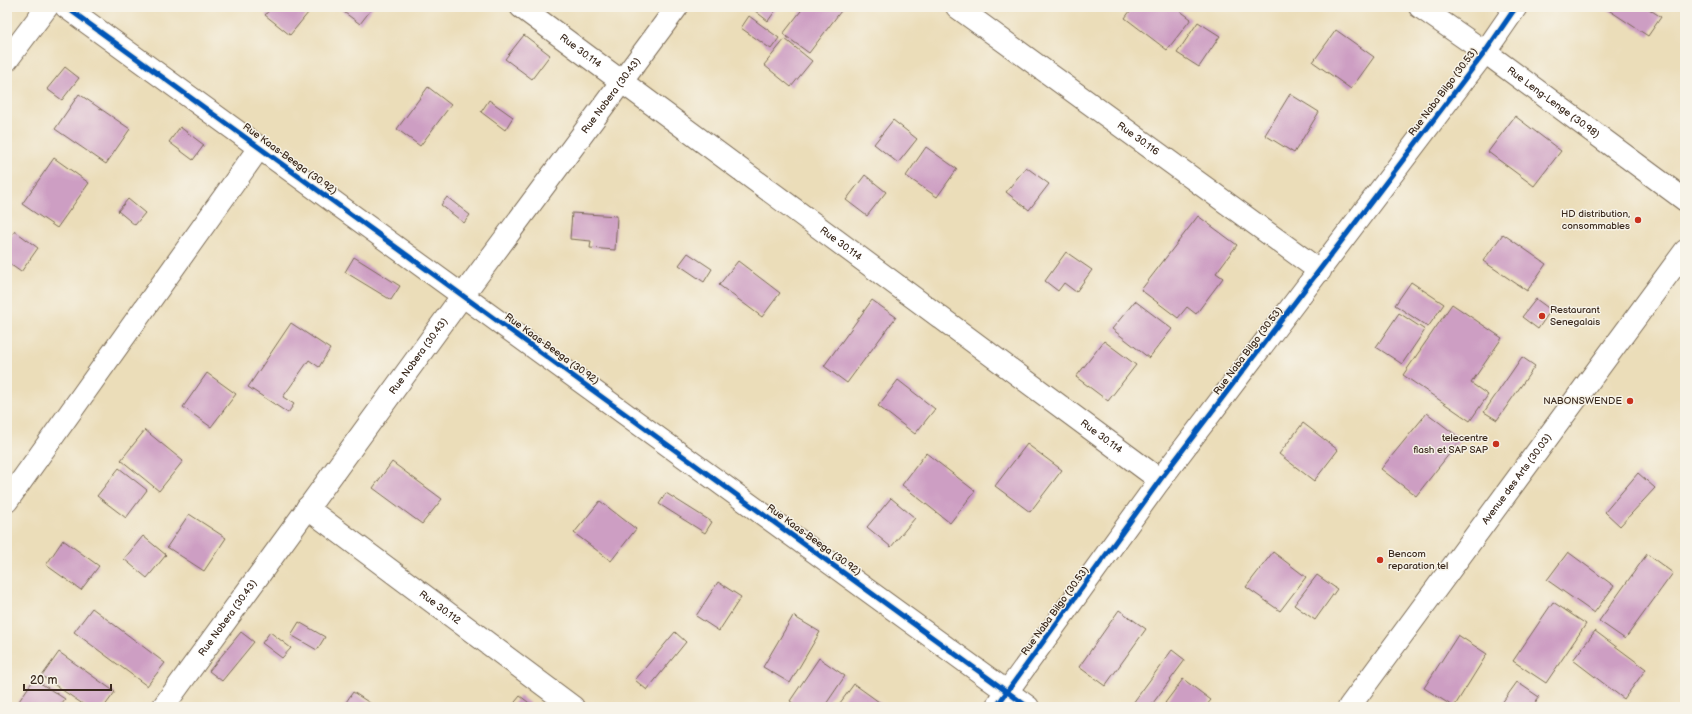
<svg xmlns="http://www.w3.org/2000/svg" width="1692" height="714" font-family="'Balsamiq Sans',sans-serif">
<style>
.building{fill:#cd9ec3}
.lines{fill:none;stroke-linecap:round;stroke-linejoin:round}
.minor-casing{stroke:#796954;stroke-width:24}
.tertiary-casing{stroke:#796954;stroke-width:24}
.minor{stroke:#fff;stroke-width:22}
.tertiary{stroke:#fff;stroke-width:22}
.cycleway-casing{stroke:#f7f3e8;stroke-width:8}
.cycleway{stroke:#0057b8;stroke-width:5}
.poi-dot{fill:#c8321e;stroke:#f7f3e8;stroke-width:1.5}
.labels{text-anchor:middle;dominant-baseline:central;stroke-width:3;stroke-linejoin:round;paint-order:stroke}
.street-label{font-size:10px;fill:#3b2a1e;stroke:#f7f3e8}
.poi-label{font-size:10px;fill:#3b2a1e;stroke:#f7f3e8;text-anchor:end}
</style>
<rect width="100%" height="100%" fill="#f7f3e8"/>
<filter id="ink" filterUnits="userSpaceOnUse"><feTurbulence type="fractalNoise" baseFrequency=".025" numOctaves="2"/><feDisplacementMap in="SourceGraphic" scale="8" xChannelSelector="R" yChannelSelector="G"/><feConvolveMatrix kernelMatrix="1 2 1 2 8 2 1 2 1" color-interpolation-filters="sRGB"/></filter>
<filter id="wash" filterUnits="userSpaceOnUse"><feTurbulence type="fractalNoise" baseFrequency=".012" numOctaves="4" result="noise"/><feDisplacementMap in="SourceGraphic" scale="16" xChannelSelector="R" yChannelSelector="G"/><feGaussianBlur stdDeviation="0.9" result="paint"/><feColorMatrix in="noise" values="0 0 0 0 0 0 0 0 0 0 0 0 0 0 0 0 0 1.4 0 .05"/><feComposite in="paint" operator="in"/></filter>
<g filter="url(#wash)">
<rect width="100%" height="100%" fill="#ebddb9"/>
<g id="blocks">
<g class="building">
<path d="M272 7H313L290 35 265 15Z"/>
<path d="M337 7H373L360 24Z"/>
<path d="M750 7H778L768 21Z"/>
<path d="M804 7H844L809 53 783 34Z"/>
<path d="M1133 7H1175L1191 19 1167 50 1125 18Z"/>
<path d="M1608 7H1646L1661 17 1648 36 1607 9Z"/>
<path d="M749 16 779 38 771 49 741 28Z"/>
<path d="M1198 22 1220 36 1199 67 1177 53Z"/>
<path d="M1336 30 1374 57 1351 89 1313 62Z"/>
<path d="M524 35 550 55 532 79 505 59Z"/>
<path d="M785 39 812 61 791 87 764 65Z"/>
<path d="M65 67 79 78 62 100 47 89Z"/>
<path d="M428 87 451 105 420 146 397 129Z"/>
<path d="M79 94 130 129 106 164 55 129Z"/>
<path d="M1290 94 1319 112 1294 153 1265 135Z"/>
<path d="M489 100 513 117 505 130 481 112Z"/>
<path d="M1515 116 1561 151 1534 186 1488 152Z"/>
<path d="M893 120 917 139 898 163 874 144Z"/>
<path d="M180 127 204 145 193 160 169 142Z"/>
<path d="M926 147 957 169 937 197 906 176Z"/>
<path d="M54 158 89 183 57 228 22 204Z"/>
<path d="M1026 167 1049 184 1029 210 1006 192Z"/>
<path d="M865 175 886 192 867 216 846 200Z"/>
<path d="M447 197 470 215 464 223 441 205Z"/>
<path d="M128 199 145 213 135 225 118 211Z"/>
<path d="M572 213 617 216 615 250 590 248 591 241 570 239Z"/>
<path d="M1198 216 1237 245 1216 273 1223 278 1196 314 1187 307 1178 318 1141 290Z"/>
<path d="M15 231 38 248 21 272 7 262V242Z"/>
<path d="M1503 234 1546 264 1527 291 1483 261Z"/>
<path d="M1066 252 1092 270 1076 292 1064 283 1058 291 1045 281Z"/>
<path d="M688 253 712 269 704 282 679 265Z"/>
<path d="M354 257 400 286 391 300 345 272Z"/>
<path d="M738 261 780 293 762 317 719 285Z"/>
<path d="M1411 282 1444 304 1428 327 1395 305Z"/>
<path d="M1536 299 1551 310 1538 329 1522 317Z"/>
<path d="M872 300 896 317 847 383 824 366Z"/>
<path d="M1135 301 1172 329 1149 358 1112 329Z"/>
<path d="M1452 304 1502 338 1471 383 1488 395 1470 421 1403 375Z"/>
<path d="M1399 313 1425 330 1402 364 1376 347Z"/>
<path d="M291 323 330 349 319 367 309 360 283 397 294 404 288 413 248 387Z"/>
<path d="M1104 341 1136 365 1108 401 1076 377Z"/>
<path d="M1522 357 1535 366 1497 420 1484 412Z"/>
<path d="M207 373 236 394 211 427 183 407Z"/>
<path d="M898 380 935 409 915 434 878 406Z"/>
<path d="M1427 413 1461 439 1416 496 1381 469Z"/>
<path d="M1303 423 1338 450 1314 481 1279 454Z"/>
<path d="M145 430 183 461 159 491 121 460Z"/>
<path d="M1027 444 1062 470 1030 512 995 486Z"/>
<path d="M926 453 975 491 950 523 902 485Z"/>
<path d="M392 462 442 499 422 524 373 488Z"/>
<path d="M119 468 147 490 126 518 97 496Z"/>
<path d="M1638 473 1655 488 1620 526 1605 512Z"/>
<path d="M666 493 712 522 705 533 659 504Z"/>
<path d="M891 498 915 518 891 547 867 527Z"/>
<path d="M600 501 636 529 611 561 574 533Z"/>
<path d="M189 514 226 538 204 571 167 547Z"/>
<path d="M143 536 166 555 147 578 124 559Z"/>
<path d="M63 540 99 566 81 590 46 565Z"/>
<path d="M1273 552 1306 577 1280 611 1246 587Z"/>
<path d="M1568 552 1614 586 1594 613 1547 580Z"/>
<path d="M1647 554 1673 573 1625 639 1599 621Z"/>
<path d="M1317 575 1337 589 1315 620 1294 605Z"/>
<path d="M718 582 741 597 719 631 696 616Z"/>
<path d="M1553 602 1586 624 1546 683 1513 661Z"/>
<path d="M92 608 165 663 147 686 74 632Z"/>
<path d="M1119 610 1146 629 1105 686 1079 667Z"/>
<path d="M793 616 820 632 790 683 763 667Z"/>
<path d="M299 622 325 637 317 650 291 635Z"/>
<path d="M1595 631 1646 669 1624 699 1573 660Z"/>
<path d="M241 632 254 642 222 681 209 671Z"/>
<path d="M270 632 291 648 282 658 262 643Z"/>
<path d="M675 632 686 642 647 690 635 680Z"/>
<path d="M1458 635 1487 654 1454 707 1424 688Z"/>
<path d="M1172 650 1185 660 1150 707H1130Z"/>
<path d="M59 652 115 692 104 707H87L42 676Z"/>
<path d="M819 658 845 676 824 707H798L790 701Z"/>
<path d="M34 679 65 699 59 707H15Z"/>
<path d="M1183 679 1211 700 1205 707H1171L1165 703Z"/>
<path d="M1517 682 1539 697 1532 707H1499Z"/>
<path d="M854 684 886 707H837Z"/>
<path d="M353 692 376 707H347L344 705Z"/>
<path d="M520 696 532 705 530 707H511Z"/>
</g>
</g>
</g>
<g filter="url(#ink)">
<use href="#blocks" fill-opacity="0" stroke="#796954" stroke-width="1"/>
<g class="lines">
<defs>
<g id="minor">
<path d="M66 7 1028 707"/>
<path id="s1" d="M521 7 1160 480"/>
<path id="s2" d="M957 7 1320 271"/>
<path id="s3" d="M1420 7 1485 52 1685 200"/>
<path d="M7 60 47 7"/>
<path d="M7 501 259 148"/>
<path id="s4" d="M307 508 573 707"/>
<path id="s5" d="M163 707 463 295 677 7"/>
<path d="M996 707 1160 480 1485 52 1516 7"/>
</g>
<g id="tertiary">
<path id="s6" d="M1349 707 1685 251"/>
</g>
</defs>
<use href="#minor" class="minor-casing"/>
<use href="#tertiary" class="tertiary-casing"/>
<use href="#minor" class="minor"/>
<use href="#tertiary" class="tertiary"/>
<defs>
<g id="cycleway">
<path d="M66 7 1028 707"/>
<path d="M996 707 1160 480 1485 52 1516 7"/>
</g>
</defs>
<use href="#cycleway" class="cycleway-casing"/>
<use href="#cycleway" class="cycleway"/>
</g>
</g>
<g class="poi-dot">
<circle cx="1638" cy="220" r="4"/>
<circle cx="1542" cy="316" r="4"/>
<circle cx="1630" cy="401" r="4"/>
<circle cx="1496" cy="444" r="4"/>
<circle cx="1380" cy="560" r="4"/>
</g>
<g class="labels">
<g class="street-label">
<text stroke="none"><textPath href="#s1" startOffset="74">Rue 30.114</textPath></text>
<text transform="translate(1443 92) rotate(-53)">Rue Naba Bilgo (30.53)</text>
<text stroke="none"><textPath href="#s5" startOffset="758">Rue Nobera (30.43)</textPath></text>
<text stroke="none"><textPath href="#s3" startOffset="164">Rue Leng-Lenge (30.98)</textPath></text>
<text stroke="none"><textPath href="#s2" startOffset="224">Rue 30.116</textPath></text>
<text transform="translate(290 159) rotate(36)">Rue Kaas-Beega (30.92)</text>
<text stroke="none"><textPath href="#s1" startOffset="398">Rue 30.114</textPath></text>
<text transform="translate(552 349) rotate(36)">Rue Kaas-Beega (30.92)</text>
<text transform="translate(1248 351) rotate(-53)">Rue Naba Bilgo (30.53)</text>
<text stroke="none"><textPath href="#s5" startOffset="434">Rue Nobera (30.43)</textPath></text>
<text stroke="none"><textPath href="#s1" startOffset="722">Rue 30.114</textPath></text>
<text stroke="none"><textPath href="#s6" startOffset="283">Avenue des Arts (30.03)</textPath></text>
<text transform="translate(814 540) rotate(36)">Rue Kaas-Beega (30.92)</text>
<text stroke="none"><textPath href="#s4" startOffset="166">Rue 30.112</textPath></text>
<text transform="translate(1055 611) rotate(-54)">Rue Naba Bilgo (30.53)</text>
<text stroke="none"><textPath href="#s5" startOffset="110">Rue Nobera (30.43)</textPath></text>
</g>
<g class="poi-label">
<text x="1630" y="214">HD distribution,<tspan x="1630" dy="12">consommables</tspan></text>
<text x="1550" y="310" text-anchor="start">Restaurant<tspan x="1550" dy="12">Senegalais</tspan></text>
<text x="1622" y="401">NABONSWENDE</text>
<text x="1488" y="438">telecentre<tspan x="1488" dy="12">flash et SAP SAP</tspan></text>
<text x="1388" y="554" text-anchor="start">Bencom<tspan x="1388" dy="12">reparation tel</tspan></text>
</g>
</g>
<rect width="1692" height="714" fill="none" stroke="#f7f3e8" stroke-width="24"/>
<path d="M24 684v6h87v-6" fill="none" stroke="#3b2a1e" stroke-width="2"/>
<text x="30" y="684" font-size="12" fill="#3b2a1e" stroke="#f7f3e8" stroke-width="3" paint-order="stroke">20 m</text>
</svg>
